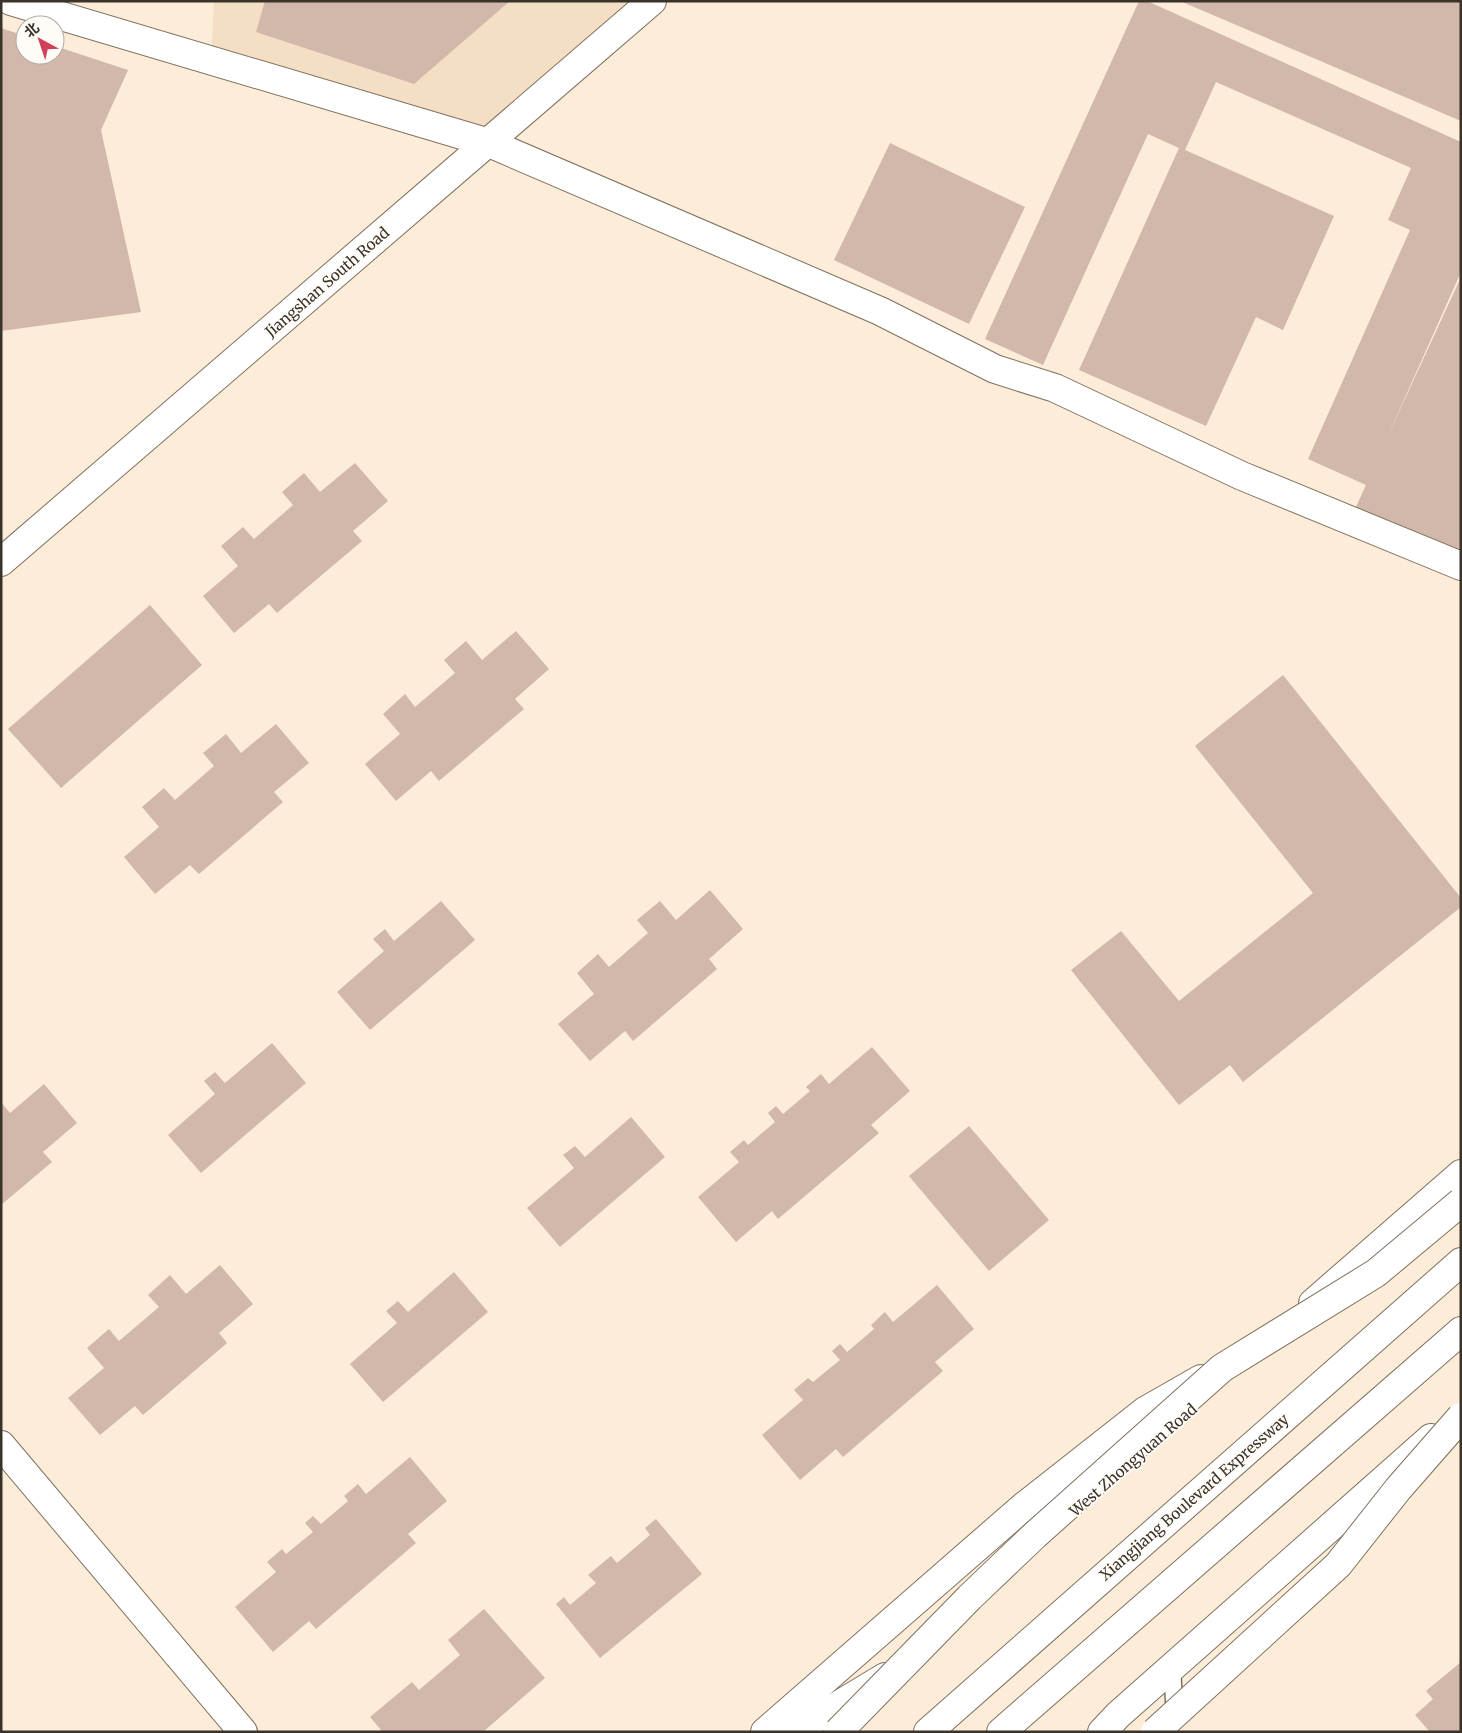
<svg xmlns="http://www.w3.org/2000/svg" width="1462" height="1733" font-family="Merriweather,'Noto Sans SC',serif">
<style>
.built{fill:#f5dfc4}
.building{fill:#d1b8ab}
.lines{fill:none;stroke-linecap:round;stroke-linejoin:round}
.service-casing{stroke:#7f705e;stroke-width:19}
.minor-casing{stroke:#7f705e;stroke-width:30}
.tertiary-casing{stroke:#7f705e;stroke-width:30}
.primary-casing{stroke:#7f705e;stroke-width:30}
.trunk-casing{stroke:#7f705e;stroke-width:30}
.service{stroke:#fff;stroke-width:16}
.minor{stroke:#fff;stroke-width:28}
.tertiary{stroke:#fff;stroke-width:28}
.primary{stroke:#fff;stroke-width:28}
.trunk{stroke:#fff;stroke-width:28}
.trunk-bridge-casing{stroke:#7f705e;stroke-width:30;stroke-linecap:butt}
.trunk-bridge{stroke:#fff;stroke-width:28}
.labels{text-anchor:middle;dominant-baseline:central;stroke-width:4;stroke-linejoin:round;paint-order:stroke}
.street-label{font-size:15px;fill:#39332a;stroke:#fffcf7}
</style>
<rect width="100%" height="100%" fill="#fdecd7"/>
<path class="built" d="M214 1H652L489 143 211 61Z"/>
<g class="building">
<path d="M265 1H510L414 84 256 32Z"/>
<path d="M1139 1H1147L1461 142V272L1386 440 1461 277V557L1355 509 1366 485 1308 459 1410 230 1388 220 1411 168 1216 82 1185 150 1334 216 1283 330 1256 317 1206 426 1079 370 1179 148 1148 134 1043 365 985 339Z"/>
<path d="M1180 1H1461V121Z"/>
<path d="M1 28 25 36V55H55V46L128 70 101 130 141 312 1 331Z"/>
<path d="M890 143 1025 207 969 324 834 260Z"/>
<path d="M355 463 388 501 353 531 362 541 277 613 269 604 234 633 203 596 238 566 221 546 243 527 254 539 293 505 282 492 304 473 320 492Z"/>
<path d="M150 605 202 665 61 788 8 729Z"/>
<path d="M516 631 549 669 515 699 524 709 439 781 431 771 396 801 365 764 400 734 383 714 405 694 415 707 455 673 444 660 466 641 482 660Z"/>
<path d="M1283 675 1461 898V907L1243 1082 1230 1065 1179 1105 1071 970 1121 931 1179 1001 1313 893 1195 746Z"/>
<path d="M276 724 309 763 274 792 283 802 199 874 190 865 155 894 124 857 159 827 142 807 164 788 175 800 214 766 203 753 226 734 241 753Z"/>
<path d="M710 890 743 929 709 959 717 969 633 1041 625 1031 590 1061 558 1024 594 994 577 973 598 954 609 967 648 933 637 920 660 901 676 920Z"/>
<path d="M441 901 475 940 370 1030 337 992 384 951 373 939 385 929 394 941Z"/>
<path d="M272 1043 306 1083 201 1173 168 1135 215 1094 204 1081 215 1072 225 1083Z"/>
<path d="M872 1047 910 1091 871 1125 879 1133 778 1219 772 1211 736 1242 698 1197 739 1162 730 1152 744 1140 748 1145 775 1122 768 1113 776 1106 783 1114 810 1091 806 1087 821 1074 829 1084Z"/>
<path d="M44 1084 77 1123 43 1152 52 1162 1 1205V1102L10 1113Z"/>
<path d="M631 1117 665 1157 560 1247 527 1208 574 1168 563 1155 575 1146 585 1157Z"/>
<path d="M969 1126 1049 1220 989 1271 909 1176Z"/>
<path d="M220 1265 253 1304 219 1333 227 1343 143 1415 135 1406 100 1435 68 1398 104 1368 87 1348 109 1329 119 1341 159 1307 148 1295 170 1275 186 1294Z"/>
<path d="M454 1272 488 1312 383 1402 350 1364 397 1323 386 1311 398 1301 408 1312Z"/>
<path d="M937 1285 974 1329 935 1362 943 1371 843 1457 836 1449 800 1480 762 1435 803 1400 794 1390 808 1378 813 1382 840 1360 832 1351 840 1344 847 1352 874 1329 871 1325 885 1312 893 1322Z"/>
<path d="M410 1457 447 1501 408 1534 416 1543 316 1629 309 1621 273 1652 235 1607 276 1572 267 1562 282 1549 286 1554 313 1532 305 1523 313 1516 321 1524 348 1501 344 1496 358 1484 366 1494Z"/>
<path d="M656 1519 702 1574 600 1658 556 1604 564 1597 570 1605 596 1583 588 1575 611 1556 617 1563 650 1535 645 1528Z"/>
<path d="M484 1609 545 1678 483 1732H378L381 1730 370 1717 412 1682 419 1690 460 1655 448 1640Z"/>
<path d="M1461 1662V1732H1430L1415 1715 1433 1699 1426 1691Z"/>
</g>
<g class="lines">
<defs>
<path id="service" d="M1172 1668 1175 1717"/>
<g id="minor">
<path d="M11 1 489 143 880 311 995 369 1055 388 1242 476 1461 566"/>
<path d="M1 1445 243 1732"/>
</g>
<path id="tertiary" d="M1 562 652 1"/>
<g id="primary">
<path d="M1313 1303 1461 1174"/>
<path d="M794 1732 885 1677"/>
<path d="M1102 1732 1118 1715 1431 1438"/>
</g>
<g id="trunk">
<path d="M765 1732 1023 1507 1145 1411 1201 1379"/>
<path d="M928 1732 1461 1262"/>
<path d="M1001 1732 1461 1331"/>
</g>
</defs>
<use href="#service" class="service-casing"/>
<use href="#minor" class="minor-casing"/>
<use href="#tertiary" class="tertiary-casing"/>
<use href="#primary" class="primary-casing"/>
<use href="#trunk" class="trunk-casing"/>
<use href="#service" class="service"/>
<use href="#minor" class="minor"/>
<use href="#tertiary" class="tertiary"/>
<use href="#primary" class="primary"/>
<use href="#trunk" class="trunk"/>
<defs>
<g id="trunk-bridge">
<path d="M838 1732 970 1597 1035 1535 1222 1368 1376 1273 1461 1202"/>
<path d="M1155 1732 1338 1565 1398 1489 1461 1417"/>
</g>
</defs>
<use href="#trunk-bridge" class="trunk-bridge-casing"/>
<use href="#trunk-bridge" class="trunk-bridge"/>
</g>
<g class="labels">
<g class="street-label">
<text transform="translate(327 282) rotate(-41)">Jiangshan South Road</text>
<text transform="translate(1133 1460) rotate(-41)">West Zhongyuan Road</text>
<text transform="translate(1194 1497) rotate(-41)">Xiangjiang Boulevard Expressway</text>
</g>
</g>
<rect width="1462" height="1733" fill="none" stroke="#39332a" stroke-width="5"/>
<g transform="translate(40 40) rotate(320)"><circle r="24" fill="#fffcf7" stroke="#b0aca5"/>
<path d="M0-4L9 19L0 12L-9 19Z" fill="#d04058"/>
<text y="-8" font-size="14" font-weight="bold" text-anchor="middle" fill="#39332a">北</text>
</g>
</svg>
